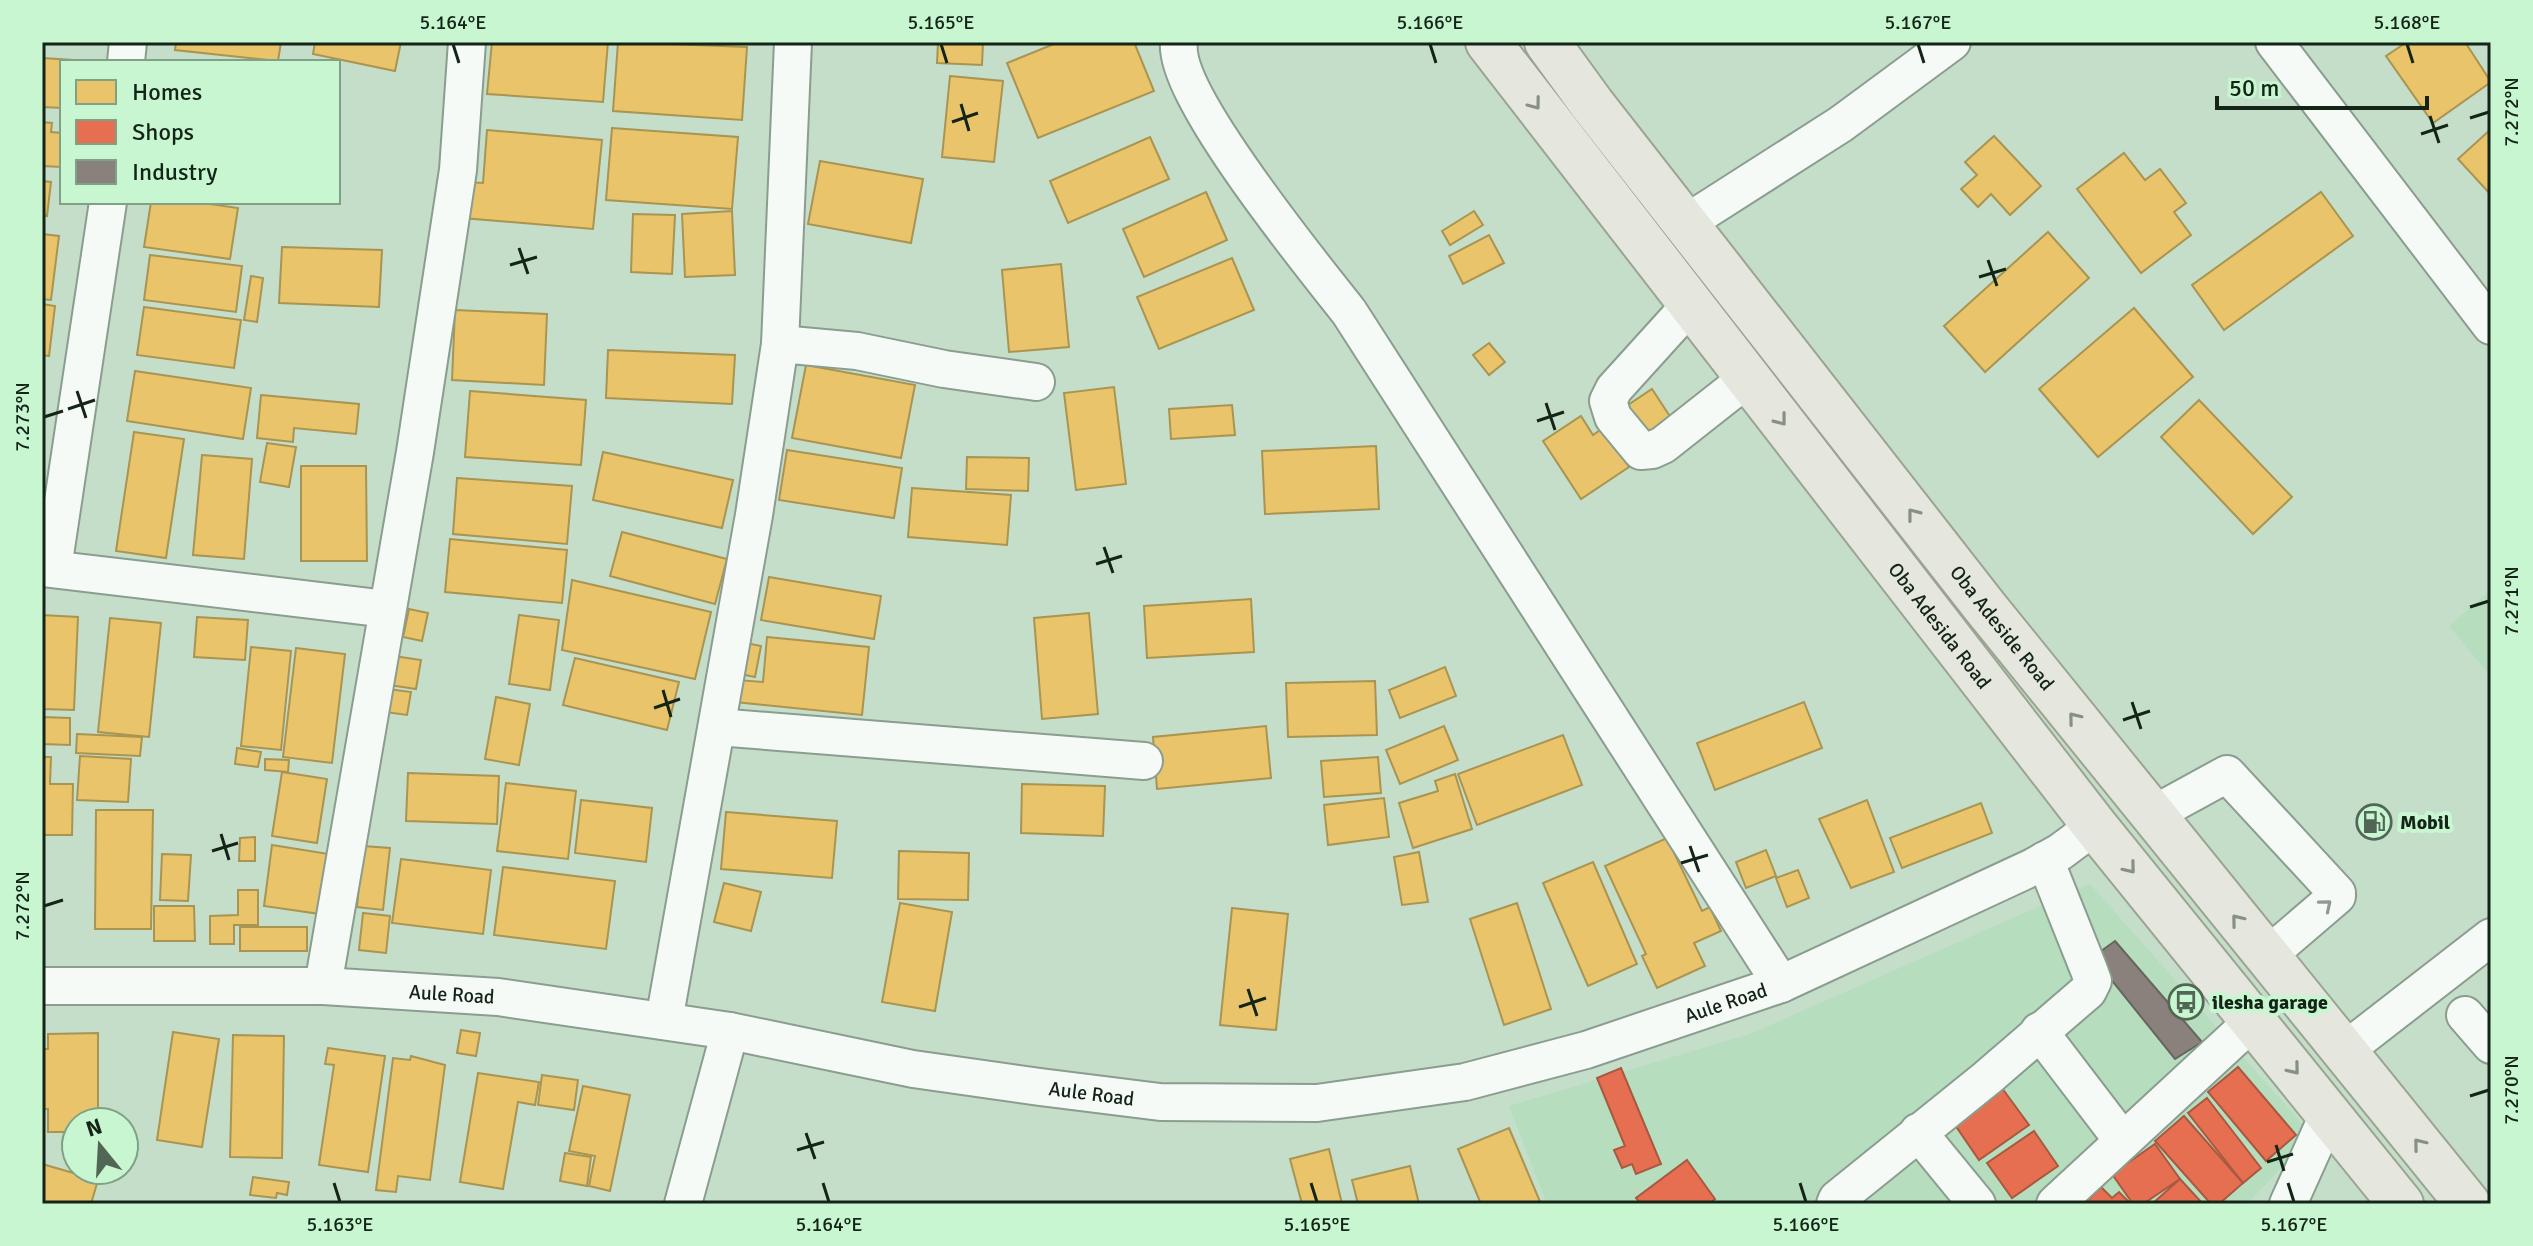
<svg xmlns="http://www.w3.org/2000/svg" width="2533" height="1246" font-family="Signika,sans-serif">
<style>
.built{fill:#b5ddbe}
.homes{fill:#e9c46a;stroke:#a99451;stroke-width:2}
.shops{fill:#e76f51;stroke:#a85940;stroke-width:2}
.industry{fill:#8a817c;stroke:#67655e;stroke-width:2}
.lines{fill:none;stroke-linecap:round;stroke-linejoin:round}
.minor-casing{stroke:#8a9d8f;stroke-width:40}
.major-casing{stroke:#9ba491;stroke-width:48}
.minor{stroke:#f6faf7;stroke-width:36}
.major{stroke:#e5e7df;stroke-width:44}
.oneway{stroke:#879085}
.oneway2{stroke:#909a93}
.ticks{fill:none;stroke:#142518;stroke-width:3}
.labels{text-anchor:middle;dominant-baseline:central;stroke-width:8;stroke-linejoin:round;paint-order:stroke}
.street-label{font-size:20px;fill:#142518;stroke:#c7f6d1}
.poi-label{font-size:20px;font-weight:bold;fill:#142518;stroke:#c7f6d1;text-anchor:start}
.neatline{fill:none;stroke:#142518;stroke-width:3}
.ticks-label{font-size:20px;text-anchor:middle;fill:#142518}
</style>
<rect width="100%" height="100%" fill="#c4deca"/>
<g class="built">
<path d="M2491 590V676L2449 626Z"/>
<path d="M2090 884 2312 1135 2247 1204H1547L1509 1106 1750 1034Z"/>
</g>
<g class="homes">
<path d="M176 42H281L278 61 175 50Z"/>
<path d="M315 42H401L395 71 313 54Z"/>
<path d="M492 42H608L603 102 487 94Z"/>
<path d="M618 42 747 47 742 120 613 111Z"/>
<path d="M938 42H983L982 65 937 63Z"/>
<path d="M1059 42H1134L1154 91 1038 138 1007 63Z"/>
<path d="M2407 42H2465L2491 82 2433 123 2386 56Z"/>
<path d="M42 58 73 60V62H62V108L42 107Z"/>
<path d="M950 76 1003 81 994 162 942 157Z"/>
<path d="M42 122 52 123 51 132 62 133V167L42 166Z"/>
<path d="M612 128 738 137 732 209 606 200Z"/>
<path d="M2491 129V195L2458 159Z"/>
<path d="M487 130 602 140 593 229 463 218 467 182 483 183Z"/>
<path d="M1994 136 2041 186 2010 215 1991 194 1978 207 1961 189 1977 175 1965 162Z"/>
<path d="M1150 137 1169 179 1068 223 1050 181Z"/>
<path d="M2124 153 2145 180 2160 169 2186 203 2174 212 2191 235 2141 273 2077 189Z"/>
<path d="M820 161 923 179 911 243 808 224Z"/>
<path d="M42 181 51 182 47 216 42 215Z"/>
<path d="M1206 192 1227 240 1144 277 1123 229Z"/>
<path d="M2321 192 2353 236 2224 330 2192 285Z"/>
<path d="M151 202H196L238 208 230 259 144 247Z"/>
<path d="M732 211 735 275 685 277 682 214Z"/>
<path d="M1474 211 1483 225 1450 245 1442 231Z"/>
<path d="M633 214 675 215 672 274 631 272Z"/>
<path d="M2048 232 2089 278 1985 372 1944 326Z"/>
<path d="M42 234 59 236 51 300 42 299Z"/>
<path d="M1489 235 1504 263 1463 284 1449 256Z"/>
<path d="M282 247 382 250 379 307 279 303Z"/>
<path d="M150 255 242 266 236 312 144 300Z"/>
<path d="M1232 258 1254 310 1159 349 1137 297Z"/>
<path d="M1061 264 1069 347 1009 352 1002 270Z"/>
<path d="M251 276 263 278 257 322 244 320Z"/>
<path d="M42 304 55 306 49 356 42 355Z"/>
<path d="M144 307 241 320 234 368 137 355Z"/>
<path d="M2134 308 2193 377 2098 457 2039 389Z"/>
<path d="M455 310 547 314 544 385 452 380Z"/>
<path d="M1489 343 1505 362 1489 375 1473 355Z"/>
<path d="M608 350 735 355 732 404 606 398Z"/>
<path d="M806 365 915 385 901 458 792 438Z"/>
<path d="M135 371 251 388 243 439 127 421Z"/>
<path d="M1114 387 1126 484 1076 490 1064 393Z"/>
<path d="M1652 389 1671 418 1641 438 1622 409Z"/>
<path d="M470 391 586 400 581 465 465 457Z"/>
<path d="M261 395 359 404 356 434 294 428 293 442 257 438Z"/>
<path d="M2199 400 2292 497 2253 534 2161 437Z"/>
<path d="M1232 405 1235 435 1171 439 1169 409Z"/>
<path d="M1581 416 1593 435 1603 428 1629 467 1581 499 1543 441Z"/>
<path d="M134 432 184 439 166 558 116 551Z"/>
<path d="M267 443 296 447 289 487 260 482Z"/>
<path d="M1376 446 1379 509 1265 514 1262 451Z"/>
<path d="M787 450 902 468 894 518 779 500Z"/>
<path d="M603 452 733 480 722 528 593 500Z"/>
<path d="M202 455 252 459 244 559 193 555Z"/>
<path d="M967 457 1029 458 1028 491 966 489Z"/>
<path d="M301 466H366L367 561H301Z"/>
<path d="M457 478 572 486 567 544 453 534Z"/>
<path d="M912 488 1011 495 1007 545 908 537Z"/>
<path d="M622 532 727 559 715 604 610 576Z"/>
<path d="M450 539 567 550 562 603 445 592Z"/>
<path d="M769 577 881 596 874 639 761 620Z"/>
<path d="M572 580 711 612 695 679 562 650Z"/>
<path d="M1251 599 1254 652 1147 658 1144 606Z"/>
<path d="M409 609 428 613 422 641 403 637Z"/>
<path d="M1089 613 1098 714 1042 719 1034 618Z"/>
<path d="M42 615 78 617 74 710 42 709Z"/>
<path d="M519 615 559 620 550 690 509 684Z"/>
<path d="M197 617 248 620 245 660 194 657Z"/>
<path d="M110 618 161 623 149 737 98 732Z"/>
<path d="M767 637 869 647 862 715 735 702 737 680 763 682Z"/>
<path d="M741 642 761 646 755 677 735 673Z"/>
<path d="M251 647 291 651 281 750 241 746Z"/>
<path d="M296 648 345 654 332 763 283 757Z"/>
<path d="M394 656 421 660 416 689 389 685Z"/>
<path d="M575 658 679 682 667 730 563 705Z"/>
<path d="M1445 667 1456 696 1400 718 1389 690Z"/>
<path d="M1375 681 1377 735 1288 737 1286 683Z"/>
<path d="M388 689 411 692 407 715 385 712Z"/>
<path d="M496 697 530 704 519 765 485 759Z"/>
<path d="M1804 702 1822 748 1715 790 1697 743Z"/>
<path d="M42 717 70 718V745L42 744Z"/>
<path d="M1266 726 1271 778 1157 789 1153 737Z"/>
<path d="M1444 726 1458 760 1400 784 1386 750Z"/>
<path d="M77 734 142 737 140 756 76 753Z"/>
<path d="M1563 735 1582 785 1477 825 1458 774Z"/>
<path d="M237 748 261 752 258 767 235 764Z"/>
<path d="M80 756 131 759 128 802 77 800Z"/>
<path d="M42 757H51L50 784H73L72 835H42Z"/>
<path d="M1378 757 1381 793 1324 797 1321 761Z"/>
<path d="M265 759 289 760 288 772 265 770Z"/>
<path d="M282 772 327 779 317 843 272 836Z"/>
<path d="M408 773 499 776 497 824 406 821Z"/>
<path d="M1455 774 1472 829 1413 848 1399 803 1438 791 1435 781Z"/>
<path d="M506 783 576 791 568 859 497 851Z"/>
<path d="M1022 784 1105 786 1103 836 1021 833Z"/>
<path d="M1384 798 1389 837 1328 845 1324 805Z"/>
<path d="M581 800 652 808 646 862 575 853Z"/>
<path d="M1867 800 1894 872 1851 888 1819 819Z"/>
<path d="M1981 803 1992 833 1902 868 1890 838Z"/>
<path d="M96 810H153L151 929H95Z"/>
<path d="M726 812 837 821 832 878 721 869Z"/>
<path d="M255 837V861H239L240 838Z"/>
<path d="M1667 838 1702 911 1710 907 1721 931 1694 943 1705 966 1657 988 1642 956 1646 954 1605 866Z"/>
<path d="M272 845 329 854 320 914 264 906Z"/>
<path d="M363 846 390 848 383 910 357 907Z"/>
<path d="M1766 850 1776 876 1746 888 1736 862Z"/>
<path d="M899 851 969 853 968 900 898 899Z"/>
<path d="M1419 852 1428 902 1402 905 1394 857Z"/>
<path d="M162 854 191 855 188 901 160 900Z"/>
<path d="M401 859 491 870 483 934 392 923Z"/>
<path d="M1593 862 1637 964 1588 986 1543 883Z"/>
<path d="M503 867 615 881 606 949 494 935Z"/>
<path d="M1798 870 1809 898 1787 907 1776 878Z"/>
<path d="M724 883 761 892 751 931 714 922Z"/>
<path d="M238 890H258V925H234V944H210V916L238 915Z"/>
<path d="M900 903 952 912 935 1011 882 1002Z"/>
<path d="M1517 903 1551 1009 1504 1025 1470 919Z"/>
<path d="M154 906H194L195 941H154Z"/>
<path d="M1232 908 1288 914 1276 1030 1220 1025Z"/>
<path d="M363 913 390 916 386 953 359 950Z"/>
<rect x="240" y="927" width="67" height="24"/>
<path d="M461 1030 480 1033 476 1056 457 1053Z"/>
<path d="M173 1032 219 1039 202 1147 157 1140Z"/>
<path d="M98 1033V1122H76V1132H48V1109H42V1049H48V1034Z"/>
<path d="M233 1035 284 1036 282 1158 230 1157Z"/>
<path d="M328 1048 385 1056 368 1172 319 1165 334 1065 325 1064Z"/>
<path d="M411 1056 445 1065 430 1180 398 1176 396 1192 376 1190 393 1058 410 1060Z"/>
<path d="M478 1073 539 1082 535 1105 518 1102 503 1189 460 1182Z"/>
<path d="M542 1075 578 1080 574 1110 538 1105Z"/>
<path d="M583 1086 630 1095 610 1191 589 1186 595 1156 569 1151Z"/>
<path d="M1509 1128 1541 1204H1481L1458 1149Z"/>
<path d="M1329 1149 1342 1204H1302L1290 1159Z"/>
<path d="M565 1153 591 1157 587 1186 560 1181Z"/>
<path d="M42 1164 98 1180 91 1204H42Z"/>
<path d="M1410 1166 1419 1204H1358L1352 1180Z"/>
<path d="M253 1177 289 1182 287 1195 277 1193 276 1198 250 1195Z"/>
</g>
<g class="shops">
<path d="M2238 1067 2296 1135 2266 1161 2208 1092Z"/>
<path d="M1621 1068 1661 1164 1636 1174 1632 1164 1622 1168 1614 1150 1625 1146 1597 1078Z"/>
<path d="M2002 1088 2029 1125 1979 1160 1953 1122Z"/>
<path d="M2207 1098 2261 1168 2243 1183 2188 1113Z"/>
<path d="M2184 1116 2243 1183 2219 1204H2211L2155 1141Z"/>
<path d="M2034 1131 2058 1166 2012 1198 1987 1163Z"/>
<path d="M2155 1144 2180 1179 2143 1204H2133L2112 1174Z"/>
<path d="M1687 1160 1715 1199 1709 1204H1641L1636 1198Z"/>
<path d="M2180 1179 2203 1204H2152Z"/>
<path d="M2101 1187 2112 1198 2119 1192 2131 1204H2084Z"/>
</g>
<path class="industry" d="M2115 941 2202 1042 2175 1059 2093 957Z"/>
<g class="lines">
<defs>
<g id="minor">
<path d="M1179 42C1172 94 1312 265 1349 312L1781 984"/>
<path d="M2274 42 2491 326"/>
<path d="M126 62 128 42"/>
<path d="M1686 223 1841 124 1952 42"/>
<path d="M1691 304 1614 389 1608 401 1613 417 1641 451 1652 450 1663 445 1748 378"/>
<path d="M780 344 857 351 944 369 1036 382"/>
<path d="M42 568 387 609"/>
<path d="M53 568 108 202"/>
<path d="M717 727 1144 761"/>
<path d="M2152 815 2227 774 2337 893V896L2267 956"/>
<path id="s1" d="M42 986H323L498 997 730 1031 913 1069 1040 1087 1160 1102 1317 1103 1465 1082 1586 1050 1781 984 2033 867 2060 852 2095 826"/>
<path d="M323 986 415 452 458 170 467 42"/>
<path d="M2465 1015 2491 1045"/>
<path d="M664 1021 754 515 780 344 793 42"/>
<path d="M2039 1031 2123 1141"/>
<path d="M2344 1051 2491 937"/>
<path d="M1918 1132 1977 1204"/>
<path d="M683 1204 730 1031"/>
<path d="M1835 1204 1837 1199 1987 1078 2088 991 2093 981 2089 970 2045 860"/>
<path d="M2055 1204 2254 1020"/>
<path d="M2288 1204 2329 1113"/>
</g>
<g id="major">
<path id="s2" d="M1488 42 2095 826 2401 1204"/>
<path id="s3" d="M1547 42 1592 104 1985 607 2468 1204"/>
</g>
</defs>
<use href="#minor" class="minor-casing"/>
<use href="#major" class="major-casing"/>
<use href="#minor" class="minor"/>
<use href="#major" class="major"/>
</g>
<defs><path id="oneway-chevron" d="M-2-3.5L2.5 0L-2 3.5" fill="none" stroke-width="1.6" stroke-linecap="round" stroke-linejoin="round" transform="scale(2)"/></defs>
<g class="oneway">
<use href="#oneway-chevron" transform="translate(1535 104) rotate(53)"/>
<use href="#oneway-chevron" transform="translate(1781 420) rotate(52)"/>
<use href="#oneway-chevron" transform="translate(1913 514) rotate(-128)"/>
<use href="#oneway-chevron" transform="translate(2074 718) rotate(-129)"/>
<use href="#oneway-chevron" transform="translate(2130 868) rotate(51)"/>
<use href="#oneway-chevron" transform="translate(2237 920) rotate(-129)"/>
<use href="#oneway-chevron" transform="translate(2294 1069) rotate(51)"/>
<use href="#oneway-chevron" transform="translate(2419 1144) rotate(-129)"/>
</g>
<use class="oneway2" href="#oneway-chevron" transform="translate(2326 905) rotate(-40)"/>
<path class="ticks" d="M453 44 459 63M941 44 947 63M1430 44 1436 63M1918 44 1924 63M2407 44 2413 63M961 104 969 131M2430 116 2439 143M2470 118 2489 112M952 122 978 113M2421 134 2448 125M519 248 528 274M1988 260 1997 286M510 265 537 257M1979 277 2006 269M77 391 86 418M1546 403 1555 430M68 409 95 400M44 417 63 411M1537 421 1564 412M1104 547 1113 573M1096 564 1122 556M2470 607 2489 601M663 690 671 717M2132 702 2141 729M654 708 680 699M2123 720 2150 711M221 834 229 860M1690 846 1699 872M212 851 238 843M1681 863 1708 855M44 906 63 900M1248 989 1257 1016M1239 1007 1266 998M2470 1096 2489 1090M806 1133 815 1159M2276 1145 2284 1171M797 1150 824 1142M2267 1162 2293 1154M334 1183 340 1202M823 1183 829 1202M1311 1183 1317 1202M1800 1183 1806 1202M2288 1183 2294 1202"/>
<defs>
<symbol id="fuel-ring" viewBox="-11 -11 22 22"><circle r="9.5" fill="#c7f6d1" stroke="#526656" stroke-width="1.5"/><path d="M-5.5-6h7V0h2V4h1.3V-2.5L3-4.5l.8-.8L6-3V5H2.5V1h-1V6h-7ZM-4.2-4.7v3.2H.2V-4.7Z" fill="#526656"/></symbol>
<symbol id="bus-ring" viewBox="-11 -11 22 22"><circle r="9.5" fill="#c7f6d1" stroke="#526656" stroke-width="1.5"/><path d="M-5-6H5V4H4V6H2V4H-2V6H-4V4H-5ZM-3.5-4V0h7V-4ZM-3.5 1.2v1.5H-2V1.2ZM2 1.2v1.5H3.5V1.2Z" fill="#526656"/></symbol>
</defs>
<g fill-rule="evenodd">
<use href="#fuel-ring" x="2354" y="802" width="40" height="40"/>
<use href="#bus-ring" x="2166" y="982" width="40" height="40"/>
</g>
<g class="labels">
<g class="street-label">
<text stroke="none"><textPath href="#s2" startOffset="738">Oba Adesida Road</textPath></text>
<text stroke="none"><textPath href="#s3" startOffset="742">Oba Adeside Road</textPath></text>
<text stroke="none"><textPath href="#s1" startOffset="410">Aule Road</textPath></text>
<text stroke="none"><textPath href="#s1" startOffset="1706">Aule Road</textPath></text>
<text stroke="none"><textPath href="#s1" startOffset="1058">Aule Road</textPath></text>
</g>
<g class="poi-label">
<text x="2400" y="822">Mobil</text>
<text x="2212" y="1002">ilesha garage</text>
</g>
</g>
<rect width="2533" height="1246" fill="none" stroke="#c7f6d1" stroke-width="88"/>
<rect x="60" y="60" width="280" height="144" fill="#c7f6d1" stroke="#7fa287" stroke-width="2"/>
<rect x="76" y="80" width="40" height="24" fill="#e9c46a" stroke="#7fa287" stroke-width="2"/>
<text x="132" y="100" font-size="24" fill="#142518">Homes</text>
<rect x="76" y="120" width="40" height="24" fill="#e76f51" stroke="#7fa287" stroke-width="2"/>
<text x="132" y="140" font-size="24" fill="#142518">Shops</text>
<rect x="76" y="160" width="40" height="24" fill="#8a817c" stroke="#7fa287" stroke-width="2"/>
<text x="132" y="180" font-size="24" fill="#142518">Industry</text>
<g transform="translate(100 1146) rotate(342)"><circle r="38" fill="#c7f6d1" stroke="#7fa287" stroke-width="2"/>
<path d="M0-6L14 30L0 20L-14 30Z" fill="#526656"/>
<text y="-12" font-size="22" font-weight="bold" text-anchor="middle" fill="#142518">N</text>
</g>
<path d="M2217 96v12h210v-12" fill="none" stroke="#142518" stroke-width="4"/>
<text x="2229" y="96" font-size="24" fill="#142518" stroke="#c7f6d1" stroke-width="6" paint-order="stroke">50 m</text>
<rect x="44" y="44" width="2445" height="1158" class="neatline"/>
<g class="ticks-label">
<text x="453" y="29">5.164°E</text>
<text x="941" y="29">5.165°E</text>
<text x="1430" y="29">5.166°E</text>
<text x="1918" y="29">5.167°E</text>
<text x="2407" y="29">5.168°E</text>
<text transform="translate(2511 112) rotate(-90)" y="7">7.272°N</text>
<text transform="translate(22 417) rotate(-90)" y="7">7.273°N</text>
<text transform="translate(2511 601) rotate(-90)" y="7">7.271°N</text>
<text transform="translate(22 906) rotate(-90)" y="7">7.272°N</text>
<text transform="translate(2511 1090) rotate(-90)" y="7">7.270°N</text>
<text x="340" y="1231">5.163°E</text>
<text x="829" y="1231">5.164°E</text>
<text x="1317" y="1231">5.165°E</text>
<text x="1806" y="1231">5.166°E</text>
<text x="2294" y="1231">5.167°E</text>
</g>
</svg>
